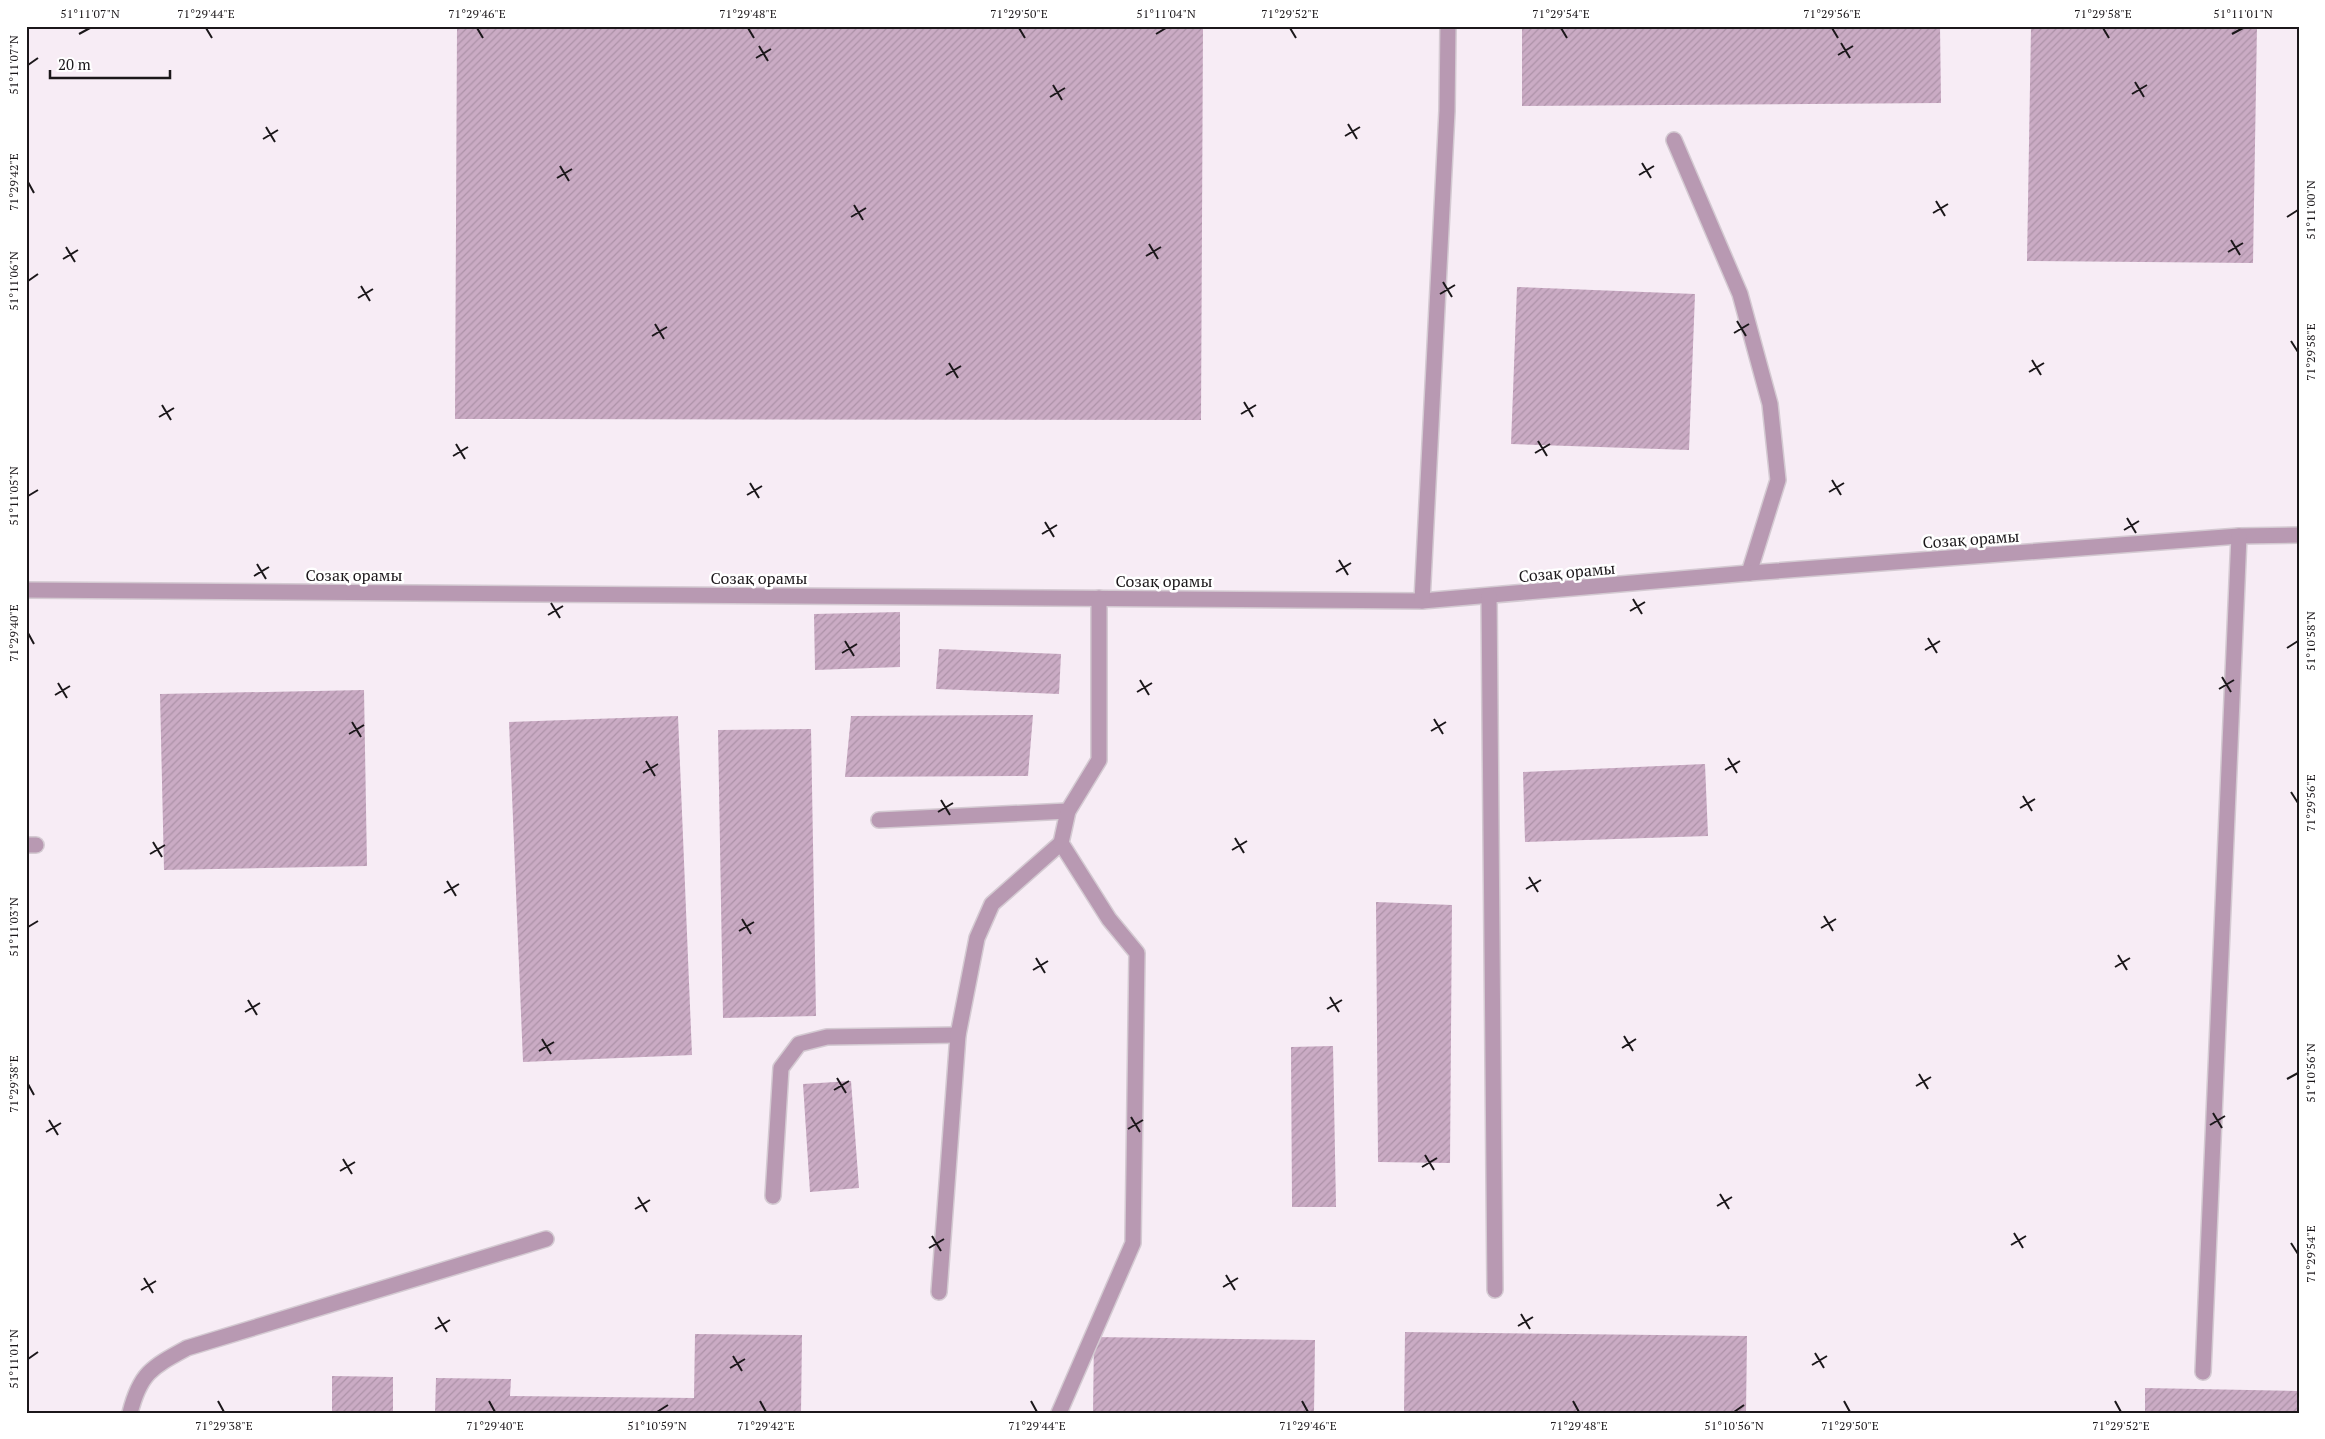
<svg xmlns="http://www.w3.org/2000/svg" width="2325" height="1439" font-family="'PT Serif',serif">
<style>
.building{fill:url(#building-hatch)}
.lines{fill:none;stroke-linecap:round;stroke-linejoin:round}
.minor-casing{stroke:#d4cad2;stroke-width:18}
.minor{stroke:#b899b2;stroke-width:15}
.ticks{fill:none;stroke:#1b171a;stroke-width:2}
.labels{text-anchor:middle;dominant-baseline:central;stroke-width:5;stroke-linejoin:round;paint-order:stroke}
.street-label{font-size:16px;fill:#1b171a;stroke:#fff}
.neatline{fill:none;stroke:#1b171a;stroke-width:2}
.ticks-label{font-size:12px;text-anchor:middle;fill:#1b171a}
</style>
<defs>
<pattern id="building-hatch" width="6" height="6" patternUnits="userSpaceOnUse" patternTransform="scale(1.25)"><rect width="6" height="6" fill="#caabc4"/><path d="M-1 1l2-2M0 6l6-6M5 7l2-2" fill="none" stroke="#ad92a8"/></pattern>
</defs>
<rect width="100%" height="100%" fill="#f7ecf5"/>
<g class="building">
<path d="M457 26H1203L1201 420 455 419Z"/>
<path d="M1522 26H1940L1941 103 1522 106Z"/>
<path d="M2031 26H2257L2253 263 2027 261Z"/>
<path d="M1517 287 1695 294 1689 450 1511 444Z"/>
<path d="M900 612V667L815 670 814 614Z"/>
<path d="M939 649 1061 654 1059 694 936 689Z"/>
<path d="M364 690 367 866 164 870 160 694Z"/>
<path d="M1033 715 1028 776 845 777 851 716Z"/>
<path d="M678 716 692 1055 523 1062 509 722Z"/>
<path d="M811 729 816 1016 723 1018 718 730Z"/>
<path d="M1705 764 1708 836 1525 842 1523 772Z"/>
<path d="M1376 902 1452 905 1450 1163 1378 1162Z"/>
<path d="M1333 1046 1336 1207H1292L1291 1047Z"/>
<path d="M851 1081 859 1188 810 1192 803 1084Z"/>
<path d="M1405 1332 1747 1336 1746 1413H1404Z"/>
<path d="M695 1334 802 1335 801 1413H435L436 1378 511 1379 510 1396 694 1398Z"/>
<path d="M1094 1337 1315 1340 1314 1413H1093Z"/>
<path d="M332 1376 393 1377V1413H332Z"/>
<path d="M2145 1388 2299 1391V1413H2145Z"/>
</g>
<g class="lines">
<defs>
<g id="minor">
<path d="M1674 140 1740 294 1770 404 1778 480 1749 573"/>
<path d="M26 590 1422 601 1749 573 2239 536 2299 535"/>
<path d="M1489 596 1495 1290"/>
<path d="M1422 601 1447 111 1448 26"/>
<path d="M879 820 1068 811"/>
<path d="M26 845H36"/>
<path d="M773 1196 781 1068 799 1044 827 1037 958 1035"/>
<path d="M939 1292 958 1035 977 938 992 904 1061 843"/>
<path d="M2203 1372 2239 536"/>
<path d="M130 1413C140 1373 152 1367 187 1348L546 1239"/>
<path d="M1059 1413 1133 1243 1137 953 1109 919 1061 843 1068 811 1099 760V598"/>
</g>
</defs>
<use href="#minor" class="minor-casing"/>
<use href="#minor" class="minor"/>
</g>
<path class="ticks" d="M206 28 212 38M477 28 483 38M748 28 754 38M1019 28 1025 38M1290 28 1296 38M1561 28 1567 38M1832 28 1838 38M2103 28 2109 38M79 34 90 28M1156 34 1166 28M2232 34 2243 28M1841 43 1850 58M759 46 768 61M1838 55 1853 46M756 58 771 49M28 65 38 58M2135 82 2144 97M1053 85 1062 100M2132 94 2147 85M1050 97 1065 88M1348 124 1357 139M266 127 275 142M1345 136 1360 127M263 139 278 130M1642 163 1651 178M560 166 569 181M1639 175 1654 166M557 178 572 169M28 182 34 193M1936 201 1945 216M854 205 863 220M1933 213 1948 204M851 217 866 208M2287 217 2298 210M2231 240 2240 255M1149 244 1158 259M66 247 75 262M2228 252 2243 243M1146 256 1161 247M63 259 78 250M28 281 38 274M1443 282 1452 297M361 286 370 301M1440 294 1455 285M358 298 373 289M1737 321 1746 336M655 324 664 339M1734 333 1749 324M652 336 667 327M2291 341 2298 352M2032 360 2041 375M949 363 958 378M2029 372 2044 363M946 375 961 366M1244 402 1253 417M162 405 171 420M1241 414 1256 405M159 417 174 408M1538 441 1547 456M456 444 465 459M1535 453 1550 444M453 456 468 447M1832 480 1841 495M750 483 759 498M1829 492 1844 483M747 495 762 486M28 496 38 490M2127 518 2136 533M1045 522 1054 537M2124 530 2139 521M1042 534 1057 525M1339 560 1348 575M257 564 266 579M1336 572 1351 563M254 576 269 567M1633 599 1642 614M551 603 560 618M1630 611 1645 602M548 615 563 606M28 633 34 644M1928 638 1937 653M845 641 854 656M2287 648 2298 641M1925 650 1940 641M842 653 857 644M2222 677 2231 692M1140 680 1149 695M58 683 67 698M2219 689 2234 680M1137 692 1152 683M55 695 70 686M1434 719 1443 734M352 722 361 737M1431 731 1446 722M349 734 364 725M1728 758 1737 773M646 761 655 776M1725 770 1740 761M643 773 658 764M2291 792 2298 803M2023 796 2032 811M941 800 950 815M2020 808 2035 799M938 812 953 803M1235 838 1244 853M153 842 162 857M1232 850 1247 841M150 854 165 845M1529 877 1538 892M447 881 456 896M1526 889 1541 880M444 893 459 884M1824 916 1833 931M742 919 751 934M28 927 38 921M1821 928 1836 919M739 931 754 922M2118 955 2127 970M1036 958 1045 973M2115 967 2130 958M1033 970 1048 961M1330 997 1339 1012M248 1000 257 1015M1327 1009 1342 1000M245 1012 260 1003M1624 1036 1633 1051M542 1039 551 1054M1622 1048 1636 1039M539 1051 554 1042M1919 1074 1928 1089M837 1078 846 1093M2287 1079 2298 1073M28 1084 34 1095M1916 1086 1931 1077M834 1090 849 1081M2213 1113 2222 1128M1131 1117 1140 1132M49 1120 58 1135M2210 1125 2225 1116M1128 1129 1143 1120M46 1132 61 1123M1425 1155 1434 1170M343 1159 352 1174M1422 1167 1437 1158M340 1171 355 1162M1720 1194 1729 1209M638 1197 647 1212M1717 1206 1732 1197M635 1209 650 1200M2014 1233 2023 1248M932 1236 941 1251M2291 1243 2298 1254M2011 1245 2026 1236M929 1248 944 1239M1226 1275 1235 1290M144 1278 153 1293M1223 1287 1238 1278M141 1290 156 1281M1521 1314 1530 1329M438 1317 447 1332M1518 1326 1533 1317M435 1329 450 1320M1815 1353 1824 1368M733 1356 742 1371M28 1359 38 1352M1812 1365 1827 1356M730 1368 745 1359M218 1401 224 1412M489 1401 495 1412M760 1401 766 1412M1031 1401 1037 1412M1302 1401 1308 1412M1573 1401 1579 1412M1844 1401 1850 1412M2115 1401 2121 1412M657 1412 668 1405M1734 1412 1744 1405"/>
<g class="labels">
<g class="street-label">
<text transform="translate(1971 539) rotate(-4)">Созақ орамы</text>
<text transform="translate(1567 572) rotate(-5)">Созақ орамы</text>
<text x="354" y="575">Созақ орамы</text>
<text x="759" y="578">Созақ орамы</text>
<text x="1164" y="581">Созақ орамы</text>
</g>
</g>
<rect width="2325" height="1439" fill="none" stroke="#ffffff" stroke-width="55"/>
<path d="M50 70v8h120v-8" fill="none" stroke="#1b171a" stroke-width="2.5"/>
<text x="58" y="70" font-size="15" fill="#1b171a" stroke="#ffffff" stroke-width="4" paint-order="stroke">20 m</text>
<rect x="28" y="28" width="2270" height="1384" class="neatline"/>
<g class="ticks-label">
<text x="90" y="18">51°11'07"N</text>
<text x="206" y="18">71°29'44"E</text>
<text x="477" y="18">71°29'46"E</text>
<text x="748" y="18">71°29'48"E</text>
<text x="1019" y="18">71°29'50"E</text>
<text x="1166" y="18">51°11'04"N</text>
<text x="1290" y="18">71°29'52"E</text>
<text x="1561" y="18">71°29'54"E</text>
<text x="1832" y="18">71°29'56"E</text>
<text x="2103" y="18">71°29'58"E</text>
<text x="2243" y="18">51°11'01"N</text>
<text transform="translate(14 65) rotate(-90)" y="4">51°11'07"N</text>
<text transform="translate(14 182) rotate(-90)" y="4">71°29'42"E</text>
<text transform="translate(2311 210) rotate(-90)" y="4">51°11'00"N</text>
<text transform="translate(14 281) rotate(-90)" y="4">51°11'06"N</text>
<text transform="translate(2311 352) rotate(-90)" y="4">71°29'58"E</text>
<text transform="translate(14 496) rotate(-90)" y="4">51°11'05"N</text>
<text transform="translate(14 633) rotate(-90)" y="4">71°29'40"E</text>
<text transform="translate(2311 641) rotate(-90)" y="4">51°10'58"N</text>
<text transform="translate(2311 803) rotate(-90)" y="4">71°29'56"E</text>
<text transform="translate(14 927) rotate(-90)" y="4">51°11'03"N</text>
<text transform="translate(2311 1073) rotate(-90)" y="4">51°10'56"N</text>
<text transform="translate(14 1084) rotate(-90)" y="4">71°29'38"E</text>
<text transform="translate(2311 1254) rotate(-90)" y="4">71°29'54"E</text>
<text transform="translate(14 1359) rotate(-90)" y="4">51°11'01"N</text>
<text x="224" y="1430">71°29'38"E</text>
<text x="495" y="1430">71°29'40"E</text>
<text x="657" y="1430">51°10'59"N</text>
<text x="766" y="1430">71°29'42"E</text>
<text x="1037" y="1430">71°29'44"E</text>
<text x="1308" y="1430">71°29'46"E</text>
<text x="1579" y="1430">71°29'48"E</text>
<text x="1734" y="1430">51°10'56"N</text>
<text x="1850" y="1430">71°29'50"E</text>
<text x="2121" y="1430">71°29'52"E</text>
</g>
</svg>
